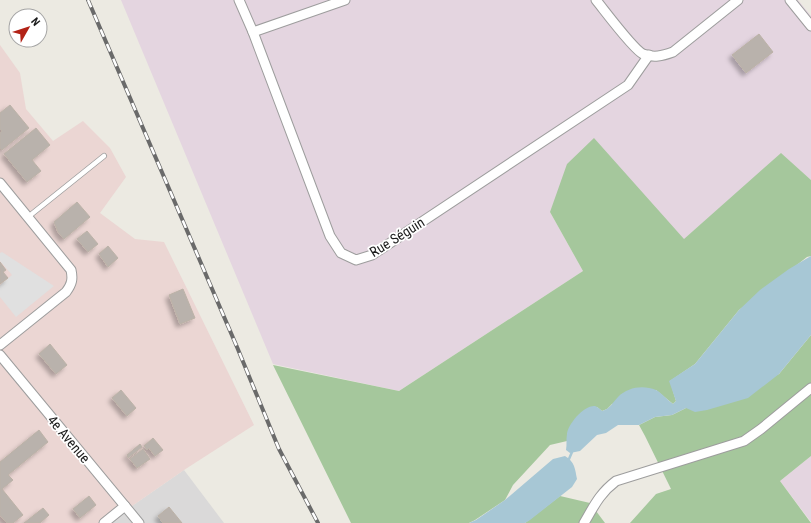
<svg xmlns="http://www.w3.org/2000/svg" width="811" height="523" font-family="'Roboto Condensed',sans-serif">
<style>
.residential{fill:#dad9d9}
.commercial{fill:#ebd6d3}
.industrial{fill:#e4d5e0}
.forest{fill:#a5c79c}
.parking{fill:#e0e0e0}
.water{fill:#a7c7d5}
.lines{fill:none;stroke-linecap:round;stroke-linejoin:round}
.stream{stroke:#a7c7d5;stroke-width:2.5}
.building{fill:#b9b2ac;stroke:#bcb2a7;filter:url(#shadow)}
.service-casing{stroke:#9d9d9d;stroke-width:6}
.minor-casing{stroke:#9d9d9d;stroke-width:11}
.service{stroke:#fff;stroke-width:4.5}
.minor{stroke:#fff;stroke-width:9}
.rail-casing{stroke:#6a6a6a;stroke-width:4}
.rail{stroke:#fff;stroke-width:2.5;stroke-dasharray:8;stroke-linecap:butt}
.labels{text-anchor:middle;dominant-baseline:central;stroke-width:3.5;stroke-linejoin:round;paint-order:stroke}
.street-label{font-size:14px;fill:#1c1c1c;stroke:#fff}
</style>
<defs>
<filter id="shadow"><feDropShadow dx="-3.5" dy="3.5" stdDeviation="2" flood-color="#0004"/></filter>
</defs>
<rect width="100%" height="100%" fill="#eceae2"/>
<path class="residential" d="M184 470 224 523H111L132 506Z"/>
<path class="commercial" d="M0 45 20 73 26 109 53 141 83 121 110 148 126 177 100 213 135 239 164 242 254 425 184 470 132 506 111 523H0Z"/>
<g class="industrial">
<path d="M121 0H798L811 16V180L781 154 680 243 550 212 583 271 399 391 273 364Z"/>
<path d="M811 456V522L780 481Z"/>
</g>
<g class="forest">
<path d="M594 138 684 239 781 153 811 180V256L807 257 739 310 695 364 670 381 676 401 673 404 656 390 612 404 607 409 602 411 597 407 567 434V441L550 445 513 485 505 500 475 520 469 523H351L273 365 399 391 583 271 550 212 567 164Z"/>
<path d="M811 335V456L780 481 811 523H630L656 494 671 489 645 436 639 425 655 417 672 415 686 408 779 374Z"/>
<path d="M560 496 590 503 605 523H525Z"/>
</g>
<path class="parking" d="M2 252 54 286 16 317 0 297V285L12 275 0 261V253Z"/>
<g class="water">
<path d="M811 256V335L779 374 748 398 707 410 695 412 686 408 672 415 655 417 639 425H618L606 433 597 435 580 451 570 453 566 450C567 445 566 439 567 434 568 424 584 405 595 406 598 407 600 409 602 411 610 409 613 402 618 397 628 387 643 385 656 390 662 393 667 400 673 404L676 401 669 381 695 364 739 310 760 290 789 269Z"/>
<path d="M565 456C575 462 575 469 577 479L572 487 530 520 525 523H469L476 520 505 500 553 459Z"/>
</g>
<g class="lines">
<path class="stream" d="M569 459 572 452"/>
</g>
<g class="building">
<path d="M759 34 773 52 746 73 732 55Z"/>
<path d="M10 105 29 128 2 150 0 148V133L2 131 0 129V113Z"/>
<path d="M36 128 50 145 32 160 41 171 27 182 4 154Z"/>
<path d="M77 202 90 217 64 239 58 232 54 222Z"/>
<path d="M87 231 98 244 88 252 77 239Z"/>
<path d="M108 246 118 258 108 267 99 254Z"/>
<path d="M0 262 6 270 3 272 8 278 0 284Z"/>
<path d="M183 289 195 318 180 324 169 295Z"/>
<path d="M50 344 67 365 56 374 39 354Z"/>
<path d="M121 390 136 408 127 416 112 398Z"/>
<path d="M39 430 48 442 8 475 13 480 2 489 23 515 13 523H7L0 515V462Z"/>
<path d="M153 438 163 450 155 456 149 448 147 450 144 446Z"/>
<path d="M140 444 142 447 128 458 127 455Z"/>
<path d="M143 449 150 459 137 468 130 459Z"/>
<path d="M89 496 96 505 80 518 73 509Z"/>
<path d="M169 507 182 523H163L158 516Z"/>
<path d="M43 508 49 515 40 523H24Z"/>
</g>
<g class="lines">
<defs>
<path id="service" d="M28 217 104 156"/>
<g id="minor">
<path d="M239 0 253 32 330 236 341 253 356 260 372 255 628 85 649 55"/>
<path d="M596 0C605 11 633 49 643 54 654 58 662 56 673 52L738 0"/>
<path d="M790 0 811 26"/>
<path d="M253 32 345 0"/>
<path d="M0 183 71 270C73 279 72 284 66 292L0 345"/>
<path d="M0 355 139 523"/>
<path d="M104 523 125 506"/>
<path d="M584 523C594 506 600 493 616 481L744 441 761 429 811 388"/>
</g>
</defs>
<use href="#service" class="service-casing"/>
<use href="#minor" class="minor-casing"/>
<use href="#service" class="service"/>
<use href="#minor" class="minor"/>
<defs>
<path id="rail" d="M88 0 237 347 279 449 318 523"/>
</defs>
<use href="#rail" class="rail-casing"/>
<use href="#rail" class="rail"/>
</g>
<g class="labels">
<g class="street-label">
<text transform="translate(397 237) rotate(-32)">Rue Séguin</text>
<text transform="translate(69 439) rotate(50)">4e Avenue</text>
</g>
</g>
<g transform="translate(28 28) rotate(51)"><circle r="19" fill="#ffffff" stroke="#a4a4a4"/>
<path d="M0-3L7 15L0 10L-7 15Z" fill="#b22216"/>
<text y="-6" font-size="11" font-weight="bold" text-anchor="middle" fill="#1c1c1c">N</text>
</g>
</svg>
